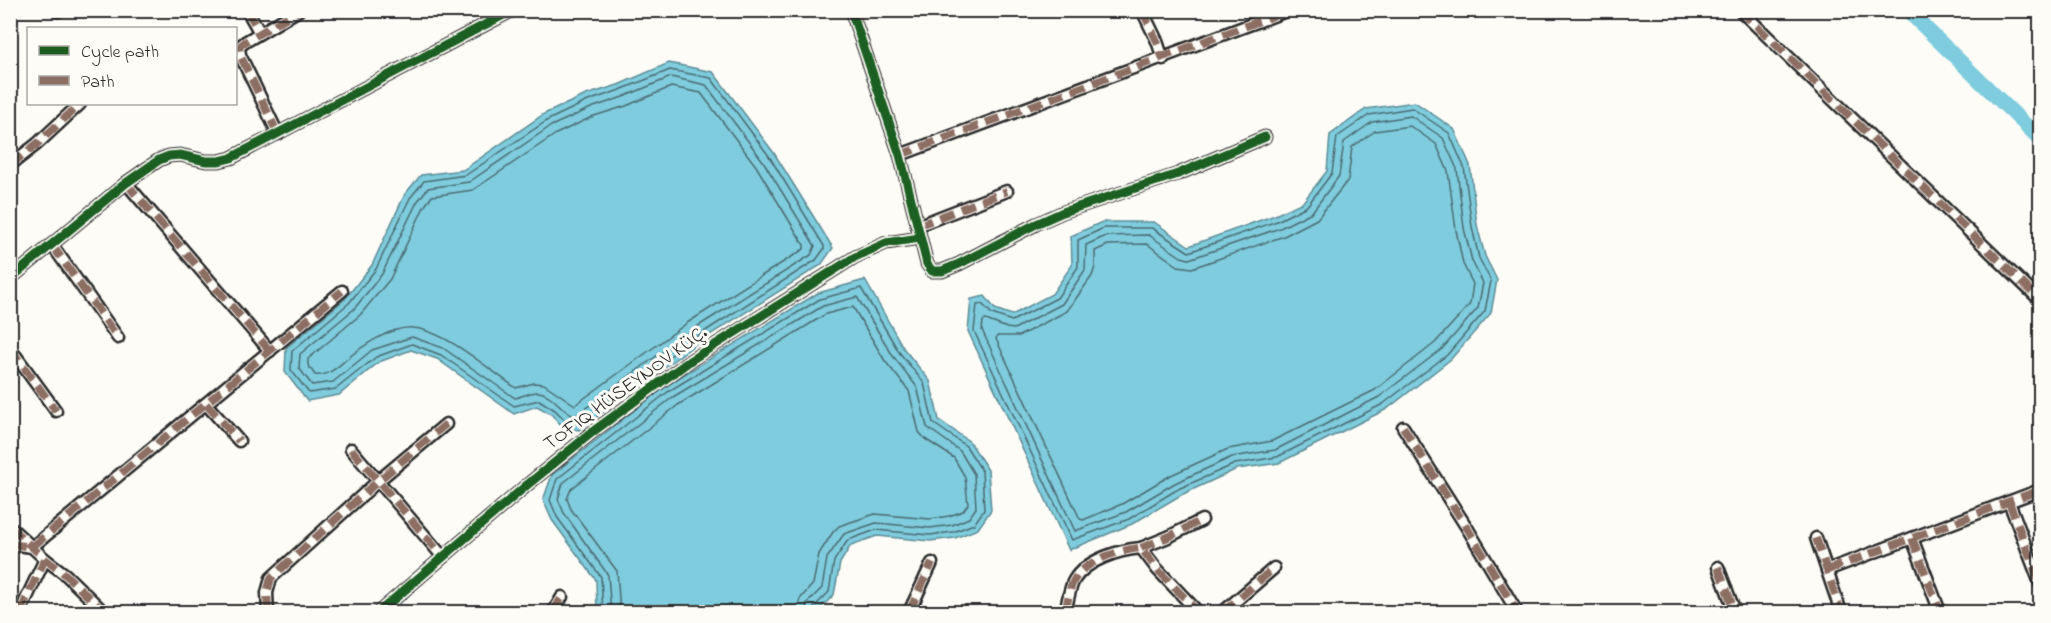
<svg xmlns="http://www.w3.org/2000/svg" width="2051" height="623" font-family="'Indie Flower',sans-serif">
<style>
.water{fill:#7eccdd;stroke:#5d8c96;stroke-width:1.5}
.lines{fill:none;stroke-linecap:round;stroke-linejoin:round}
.shore{stroke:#4c6b72;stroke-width:1.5}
.canal{stroke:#7eccdd;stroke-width:15}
.minor-casing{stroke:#2b2b2b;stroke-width:15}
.minor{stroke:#fdfcf7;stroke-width:10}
.quiet{stroke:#8d6e63;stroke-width:8;stroke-dasharray:15 8;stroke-linecap:butt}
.cycleway-casing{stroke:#fdfcf7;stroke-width:13}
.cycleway{stroke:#1b5e20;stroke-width:9}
.labels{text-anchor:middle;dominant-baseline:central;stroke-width:6;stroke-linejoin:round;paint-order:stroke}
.street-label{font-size:20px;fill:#2b2b2b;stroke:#fdfcf7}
</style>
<rect width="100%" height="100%" fill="#fdfcf7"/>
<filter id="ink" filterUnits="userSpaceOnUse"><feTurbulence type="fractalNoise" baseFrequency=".0167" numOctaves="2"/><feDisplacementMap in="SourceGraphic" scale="12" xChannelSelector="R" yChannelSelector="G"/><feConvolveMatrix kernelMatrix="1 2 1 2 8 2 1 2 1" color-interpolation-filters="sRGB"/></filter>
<g filter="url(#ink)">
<g class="water">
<path d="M669 63 713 72 774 153 833 248 821 265 700 341 579 430 564 428 551 414 537 406 514 414 437 359 411 350 379 362 339 395 307 401 285 372 286 348 345 299 372 265 405 194 421 175 463 170 544 114 586 95 618 85Z"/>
<path d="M1415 102 1454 129 1470 165 1477 225 1485 256 1497 280 1491 313 1451 359 1387 409 1279 463 1237 469 1181 495 1132 524 1069 550 968 331 971 299 985 296 995 309 1012 315 1052 294 1072 265 1071 236 1102 222H1154L1189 246 1275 215 1303 202 1327 171 1330 135 1366 109Z"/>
<path d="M865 280 904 349 930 381 939 420 970 442 988 470 991 510 978 529 955 538 930 541 877 536 851 545 840 563 834 595 817 612H597L596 580 552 520 543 500 552 475 665 386 818 293Z"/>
</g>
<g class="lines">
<g class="shore">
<path d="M670 70 711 78 769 156 824 246V249L816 260 696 337 577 424 567 422 555 410 539 400 514 406 441 355 412 344 376 357 336 389 309 393 291 370 292 351 349 303 376 269 410 198 424 181 466 175 548 120 588 101 620 90Z"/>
<path d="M671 77 706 85 763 161 815 246 811 255 692 330 575 416C563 414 554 394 539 392 531 391 522 397 515 398L443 348 412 337 372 350 333 382 312 385 299 368 300 354 354 309 382 274 417 202 428 188 469 182 551 126 591 108 623 97Z"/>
<path d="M671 87 701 93 756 166 804 245V249L687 323 575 405 544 384 534 383 516 388C488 369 446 331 413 328 392 326 362 346 347 359 337 367 328 377 315 375L308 365V359L360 315 390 279 424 207 432 196 473 190 556 134 594 116 626 106Z"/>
<path d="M1412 108 1449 133 1464 167 1472 227 1479 258 1491 281 1485 311 1447 355 1383 404 1277 457 1235 464 1178 489 1129 519 1072 540 974 331 977 305 982 304 992 314 1012 321 1057 298 1078 267V240L1104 228H1152L1189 252 1277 221 1307 206 1332 173 1337 137 1369 115Z"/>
<path d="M1411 116 1443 138 1457 169 1464 228 1472 261 1483 283 1478 308 1442 349 1379 397 1275 450 1232 457 1175 483 1126 512 1075 531 982 330 983 321 986 320 1007 328 1014 329 1062 304 1085 270 1086 245 1106 236 1149 235 1181 257 1189 259 1280 228 1312 212 1339 176 1344 142 1372 122Z"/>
<path d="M1410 126 1436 144 1448 171 1456 230 1463 264 1473 284 1470 304 1435 343 1375 390 1272 441 1228 449 1171 475 1122 504 1083 520 1080 519 996 339 997 336H1019L1067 311 1092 276 1095 267V251L1108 245 1147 244 1178 266 1192 268 1284 236 1317 219 1348 180 1352 147 1375 131Z"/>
<path d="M603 612 601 577 557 517 550 500 557 479 669 391 820 299 861 288 899 352 924 383 933 423 966 446 982 471 984 510 974 524 953 532 930 535 876 530 848 540 834 561 829 592 814 607 813 612"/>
<path d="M611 612 608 575 564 513 558 499 563 483 673 397 823 306 857 297 893 356 917 387 927 427 960 451 974 474 976 508 969 518 952 525 930 528 876 523 844 534 827 558 822 588 807 603 805 612"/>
<path d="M620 612 617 571 571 509 567 499 571 489 678 405 826 314 853 307 885 361 909 391 919 432 925 439 954 458 965 477 968 504 963 511 949 516 930 519 875 514 839 526 833 532 819 554 813 584 800 599 796 612"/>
</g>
<path class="canal" d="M1907 10 2040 139"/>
<defs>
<g id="minor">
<path d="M247 10 260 33"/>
<path d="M851 10 900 155 927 264 932 271H942L959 264 1036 224 1063 212 1178 174 1265 137"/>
<path d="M1142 10 1157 41 1163 59"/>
<path d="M1740 10 2040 300"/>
<path d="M58 11V10"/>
<path d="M278 134 240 55 239 47 245 42 299 10"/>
<path d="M900 155 1289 10"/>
<path d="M10 165 37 144 80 104"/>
<path d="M126 183 270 351"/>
<path d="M917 226 1007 191"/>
<path d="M52 245 118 338"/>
<path d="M10 279 126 183 159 160 169 156 180 155 206 161H219L231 158 513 10"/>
<path d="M10 348 56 411"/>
<path d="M206 404 239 441"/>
<path d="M1403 427 1469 531 1517 612"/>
<path d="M351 449 443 557"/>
<path d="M2009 502 2040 583"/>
<path d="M10 527 45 559 66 575 104 612"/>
<path d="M1816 538 1841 612"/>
<path d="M1912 538 1940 612"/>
<path d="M10 544 32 547 342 291"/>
<path d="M1141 548 1168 537 1202 520"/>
<path d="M1718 567 1735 612"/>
<path d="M1827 570 2040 490"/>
<path d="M20 612 45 559"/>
<path d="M268 612 267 593 271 578 378 481 446 424"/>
<path d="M379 612 527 485 595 430 691 360 855 257 886 243 920 238"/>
<path d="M553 612 562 597"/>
<path d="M909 612 932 563"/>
<path d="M1065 612C1068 602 1069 589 1074 580 1086 560 1119 550 1141 548L1157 569 1198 612"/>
<path d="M1223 612 1274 568"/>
</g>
</defs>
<use href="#minor" class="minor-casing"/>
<use href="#minor" class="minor"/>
<g class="quiet">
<path d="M247 10 260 33"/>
<path d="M1142 10 1157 41 1163 59"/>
<path d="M1740 10 2040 300"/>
<path d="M58 11V10"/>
<path d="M278 134 240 55 239 47 245 42 299 10"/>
<path d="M900 155 1289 10"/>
<path d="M10 165 37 144 80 104"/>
<path d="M126 183 270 351"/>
<path d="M917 226 1007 191"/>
<path d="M52 245 118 338"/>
<path d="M10 348 56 411"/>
<path d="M206 404 239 441"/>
<path d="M1403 427 1469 531 1517 612"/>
<path d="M351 449 443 557"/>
<path d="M2009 502 2040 583"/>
<path d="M10 527 45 559 66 575 104 612"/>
<path d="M1816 538 1841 612"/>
<path d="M1912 538 1940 612"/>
<path d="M10 544 32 547 342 291"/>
<path d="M1141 548 1168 537 1202 520"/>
<path d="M1718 567 1735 612"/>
<path d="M1827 570 2040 490"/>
<path d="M20 612 45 559"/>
<path d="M268 612 267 593 271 578 378 481 446 424"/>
<path d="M553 612 562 597"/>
<path d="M909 612 932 563"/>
<path d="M1065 612C1068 602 1069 589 1074 580 1086 560 1119 550 1141 548L1157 569 1198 612"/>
<path d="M1223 612 1274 568"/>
</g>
<defs>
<g id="cycleway">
<path d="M851 10 900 155 927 264 932 271H942L959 264 1036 224 1063 212 1178 174 1265 137"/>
<path d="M10 279 126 183 159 160 169 156 180 155 206 161H219L231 158 513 10"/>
<path d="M379 612 527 485 595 430 691 360 855 257 886 243 920 238"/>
</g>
</defs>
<use href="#cycleway" class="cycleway-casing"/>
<use href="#cycleway" class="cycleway"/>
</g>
</g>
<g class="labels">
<g class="street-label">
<text transform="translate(626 389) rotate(-36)">TOFIQ HÜSEYNOV KÜÇ.</text>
</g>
</g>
<rect width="2051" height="623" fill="none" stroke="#fdfcf7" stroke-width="36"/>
<rect x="18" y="18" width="2015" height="587" fill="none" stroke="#2b2b2b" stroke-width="2" filter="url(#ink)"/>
<rect x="27" y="27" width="210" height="78" fill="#fdfcf7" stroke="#a9a8a5" stroke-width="1.5"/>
<rect x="39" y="46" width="30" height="9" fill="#1b5e20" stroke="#a9a8a5" stroke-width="1.5"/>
<text x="81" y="57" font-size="18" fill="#2b2b2b">Cycle path</text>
<rect x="39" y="76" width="30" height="9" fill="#8d6e63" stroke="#a9a8a5" stroke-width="1.5"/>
<text x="81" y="87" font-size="18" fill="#2b2b2b">Path</text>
</svg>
